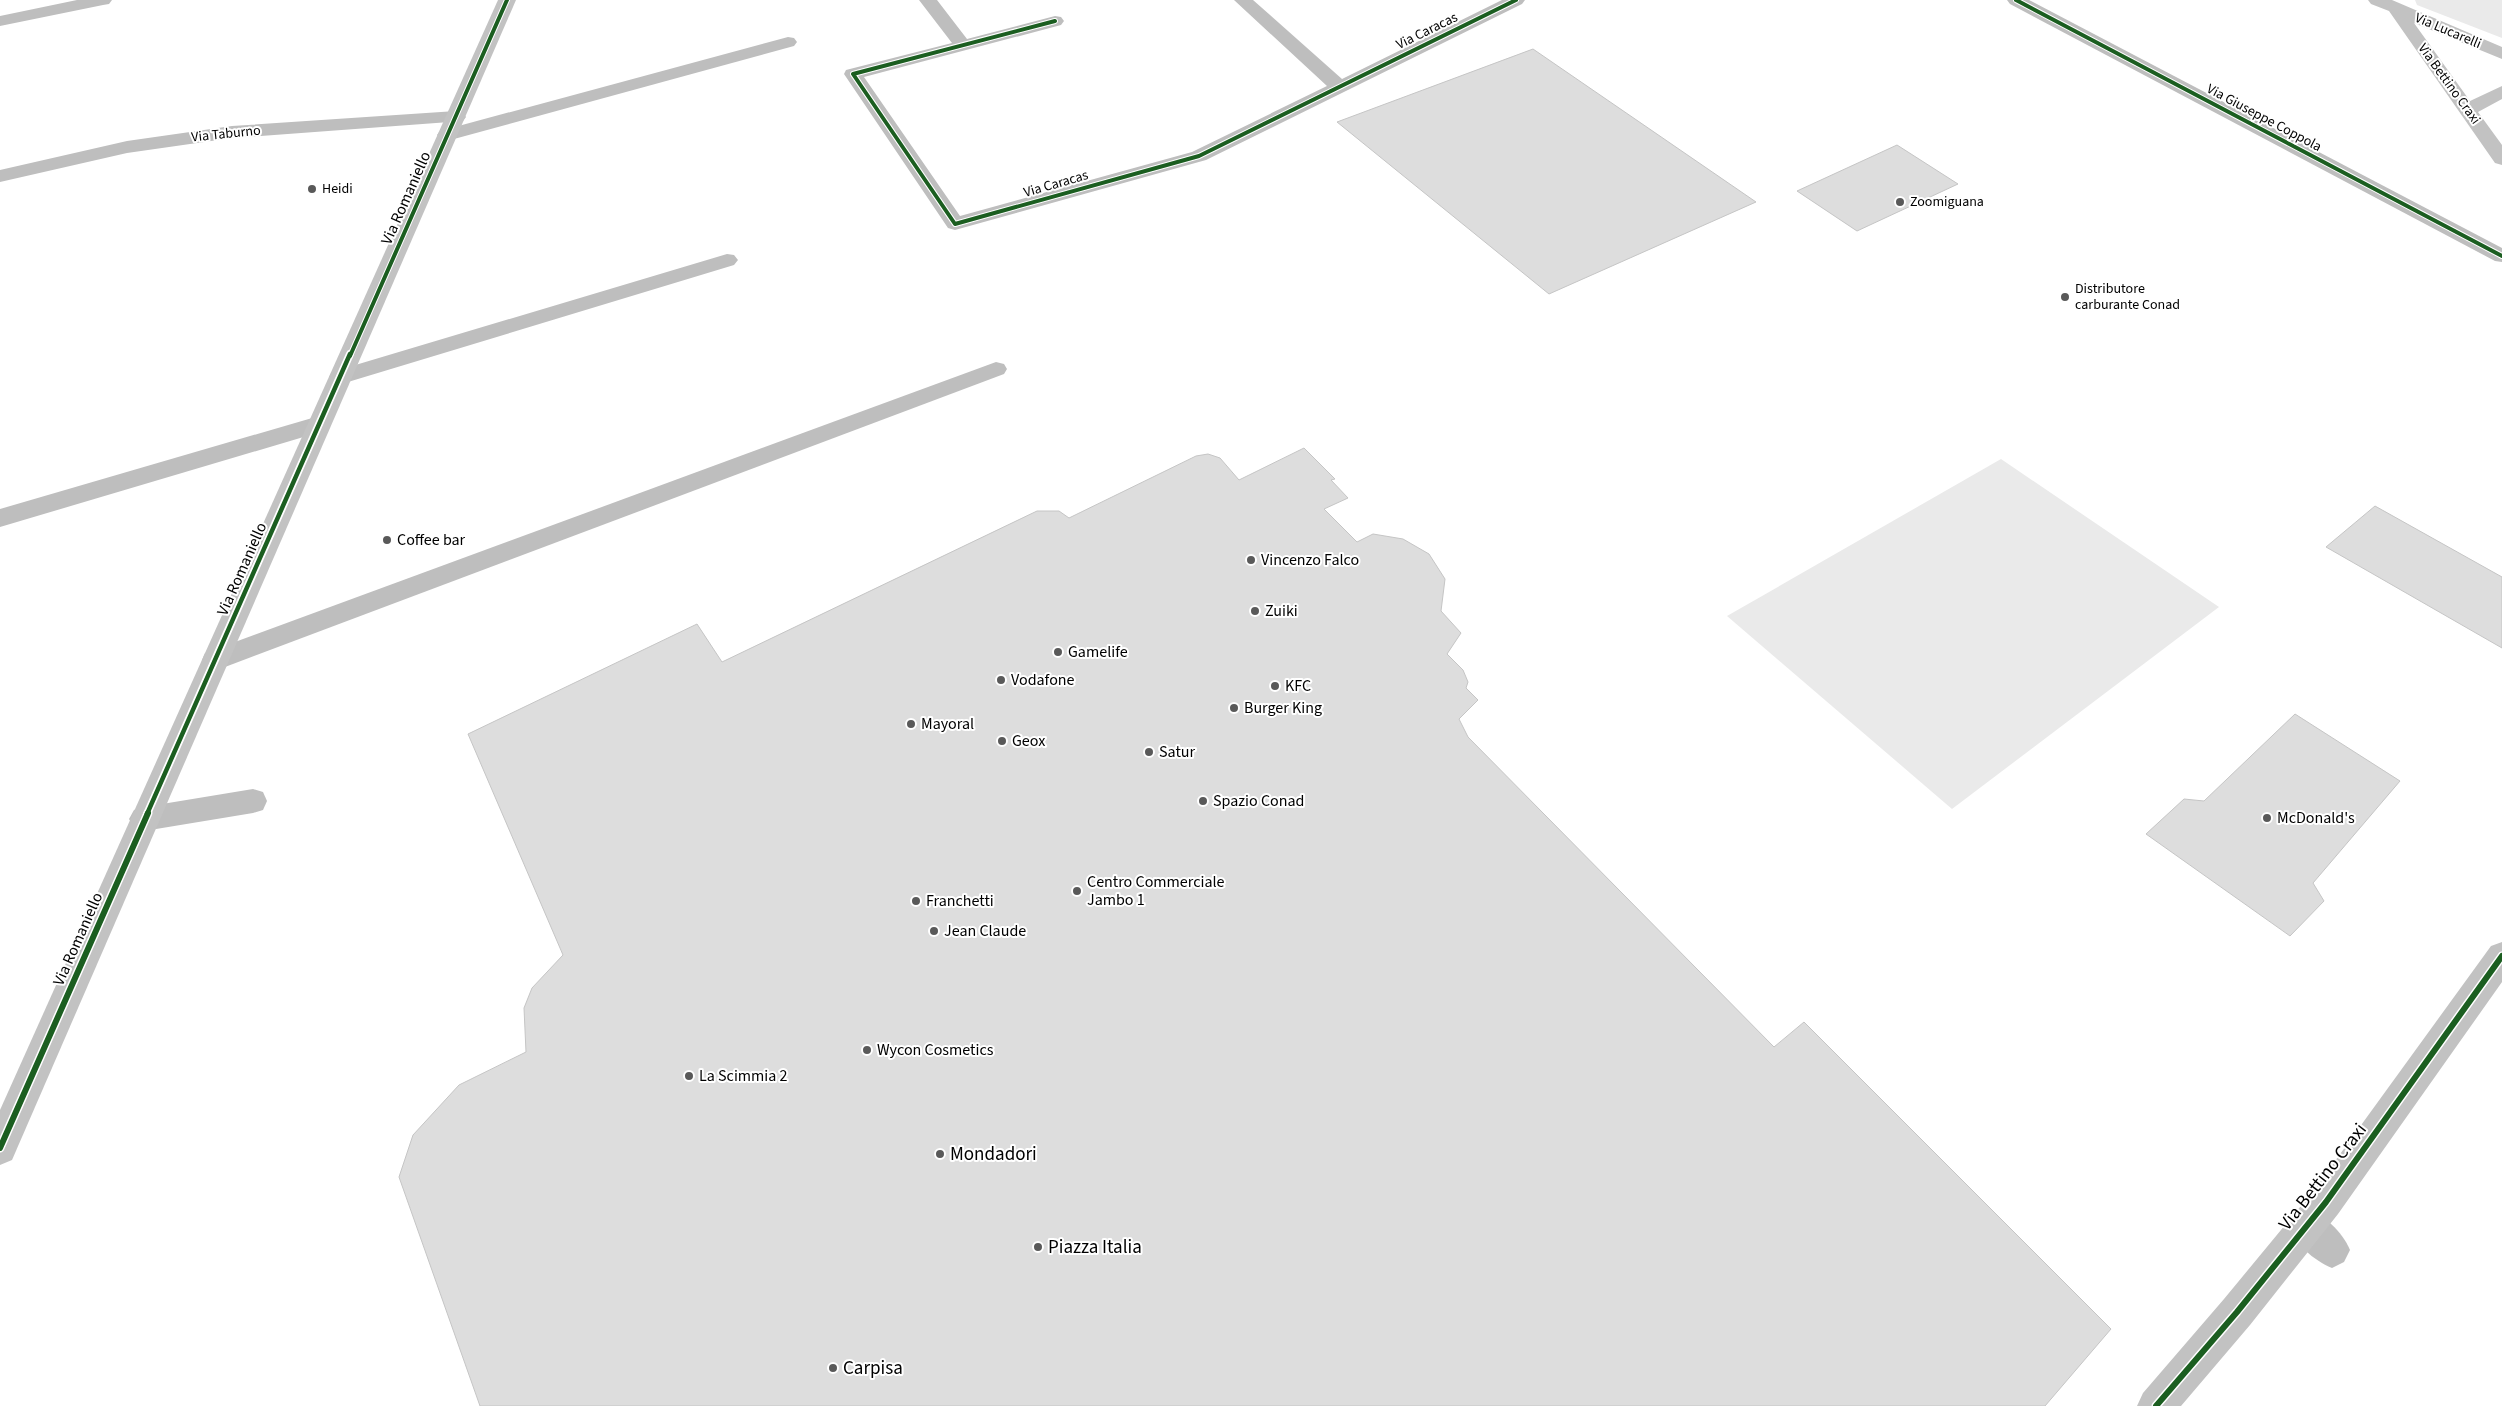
<svg xmlns="http://www.w3.org/2000/svg" width="2502" height="1406" font-family="'Source Sans 3',sans-serif">
<style>
.green{fill:#eaeaea}
.building{fill:#ddd;stroke:#c5c5c5}
.lines{fill:none;stroke-linecap:round;stroke-linejoin:round}
.lane{fill:#bebebe;fill-rule:evenodd}
.street{fill:#bebebe;fill-rule:evenodd}
.secondary{fill:#c2c2c2;fill-rule:evenodd}
.cycleway-far2-casing{stroke:#fff;stroke-width:6}
.cycleway-far1-casing{stroke:#fff;stroke-width:8}
.cycleway-casing{stroke:#fff;stroke-width:9}
.cycleway-far2{stroke:#1b5e20;stroke-width:4}
.cycleway-far1{stroke:#1b5e20;stroke-width:4.5}
.cycleway{stroke:#1b5e20;stroke-width:6}
.poi-dot{fill:#595959;stroke:#fff;stroke-width:2}
.labels{text-anchor:middle;dominant-baseline:central;stroke-width:4;stroke-linejoin:round;paint-order:stroke}
.far-street-label{font-size:14px;fill:#000;stroke:#fff}
.far-poi-label{font-size:14px;fill:#000;stroke:#fff;text-anchor:start}
.street-label{font-size:16px;fill:#000;stroke:#fff}
.poi-label{font-size:16px;fill:#000;stroke:#fff;text-anchor:start}
.near-poi-label{font-size:19px;fill:#000;stroke:#fff;text-anchor:start}
.near-street-label{font-size:19px;fill:#000;stroke:#fff}
</style>
<rect width="100%" height="100%" fill="#fff"/>
<g class="green">
<path d="M2415 0H2502V38L2417 5Z"/>
<path d="M2001 459 2219 607 1952 809 1727 616Z"/>
</g>
<g class="building">
<path d="M1533 49 1756 202 1549 294 1337 122Z"/>
<path d="M1897 145 1958 184 1857 231 1797 191Z"/>
<path d="M1304 448 1335 479 1331 480 1348 498 1324 509 1357 542 1373 534 1403 539 1429 554 1445 579 1441 611 1461 633 1447 654 1463 670 1468 682 1466 688 1478 700 1459 719 1468 737 1774 1047 1804 1022 2111 1329 2045 1406H480L399 1177 413 1135 459 1085 526 1052 524 1008 532 988 563 955 468 734 697 624 722 662 1037 511H1059L1069 518 1196 456 1208 454 1220 458 1239 480Z"/>
<path d="M2375 506 2502 577V648L2326 547Z"/>
<path d="M2295 714 2400 781 2313 883 2324 901 2290 936 2146 834 2184 799 2204 801Z"/>
</g>
<g class="lines">
<g class="lane">
<path d="M727 254 734 255 738 260 734 265 348 382 340 385 332 382 329 377 332 372Z"/>
<path d="M319 416 327 418 331 424 327 430 0 527V509Z"/>
<path d="M253 789 263 792 267 801 263 810 253 813 144 831 134 828 129 819 134 810 144 807Z"/>
<path d="M2305 1208C2324 1215 2342 1231 2350 1250L2344 1262 2332 1268C2313 1260 2295 1244 2288 1225L2293 1213Z"/>
</g>
<g class="street">
<path d="M77 0H112L109 4 103 5 0 26V16Z"/>
<path d="M919 0H937L967 39 1055 16 1061 17 1064 21 1061 25 864 77 960 216 1192 152 1327 86 1234 0H1253L1342 79 1502 0H1525L1522 4 1206 160 955 230 948 228 844 74 846 70 952 43Z"/>
<path d="M2007 0H2029L2502 248V262L2495 261 2010 4Z"/>
<path d="M788 37 794 38 797 42 794 46 454 139H440L437 135 440 131Z"/>
<path d="M456 111 463 113 466 117 463 121 232 138 127 153 0 182V170L127 141 232 126Z"/>
<path d="M996 362 1004 364 1007 369 1004 374 225 667 215 670 205 667 202 660 205 653Z"/>
</g>
<g class="secondary">
<path d="M498 0H516L12 1160 0 1165V1110Z"/>
<path d="M2368 0H2392L2502 47V59L2414 23 2470 101 2502 86V99L2478 112 2502 145V165L2495 163 2389 11 2371 4Z"/>
<path d="M2502 942V982L2338 1214 2250 1325 2181 1406H2137L2143 1393 2224 1299 2314 1190 2491 946Z"/>
</g>
<defs>
<g id="cycleway-far2">
<path d="M2016 0 2502 256"/>
<path d="M1055 21 853 74 955 224 1199 156 1516 0"/>
<path d="M350 356 507 0"/>
</g>
<path id="cycleway-far1" d="M147 814 350 354"/>
<g id="cycleway">
<path d="M0 1148 148 813"/>
<path d="M2156 1406 2237 1312 2326 1202 2502 956"/>
</g>
</defs>
<use href="#cycleway-far2" class="cycleway-far2-casing"/>
<use href="#cycleway-far1" class="cycleway-far1-casing"/>
<use href="#cycleway" class="cycleway-casing"/>
<use href="#cycleway-far2" class="cycleway-far2"/>
<use href="#cycleway-far1" class="cycleway-far1"/>
<use href="#cycleway" class="cycleway"/>
</g>
<g class="poi-dot">
<circle cx="312" cy="189" r="5"/>
<circle cx="1900" cy="202" r="5"/>
<circle cx="2065" cy="297" r="5"/>
<circle cx="387" cy="540" r="5"/>
<circle cx="1251" cy="560" r="5"/>
<circle cx="1255" cy="611" r="5"/>
<circle cx="1058" cy="652" r="5"/>
<circle cx="1001" cy="680" r="5"/>
<circle cx="1275" cy="686" r="5"/>
<circle cx="1234" cy="708" r="5"/>
<circle cx="911" cy="724" r="5"/>
<circle cx="1002" cy="741" r="5"/>
<circle cx="1149" cy="752" r="5"/>
<circle cx="1203" cy="801" r="5"/>
<circle cx="2267" cy="818" r="5"/>
<circle cx="1077" cy="891" r="5"/>
<circle cx="916" cy="901" r="5"/>
<circle cx="934" cy="931" r="5"/>
<circle cx="867" cy="1050" r="5"/>
<circle cx="689" cy="1076" r="5"/>
<circle cx="940" cy="1154" r="5"/>
<circle cx="1038" cy="1247" r="5"/>
<circle cx="833" cy="1368" r="5"/>
</g>
<g class="labels">
<g class="far-street-label">
<text transform="translate(1427 31) rotate(-26)">Via Caracas</text>
<text transform="translate(2448 31) rotate(23)">Via Lucarelli</text>
<text transform="translate(2449 84) rotate(54)">Via Bettino Craxi</text>
<text transform="translate(2264 118) rotate(28)">Via Giuseppe Coppola</text>
<text transform="translate(226 134) rotate(-6)">Via Taburno</text>
<text transform="translate(1056 184) rotate(-16)">Via Caracas</text>
</g>
<g class="far-poi-label">
<text x="322" y="189">Heidi</text>
<text x="1910" y="202">Zoomiguana</text>
<text x="2075" y="289">Distributore<tspan x="2075" dy="16">carburante Conad</tspan></text>
</g>
<g class="street-label">
<text transform="translate(406 198) rotate(-66)">Via Romaniello</text>
<text transform="translate(242 569) rotate(-66)">Via Romaniello</text>
<text transform="translate(78 939) rotate(-66)">Via Romaniello</text>
</g>
<g class="poi-label">
<text x="397" y="540">Coffee bar</text>
<text x="1261" y="560">Vincenzo Falco</text>
<text x="1265" y="611">Zuiki</text>
<text x="1068" y="652">Gamelife</text>
<text x="1011" y="680">Vodafone</text>
<text x="1285" y="686">KFC</text>
<text x="1244" y="708">Burger King</text>
<text x="921" y="724">Mayoral</text>
<text x="1012" y="741">Geox</text>
<text x="1159" y="752">Satur</text>
<text x="1213" y="801">Spazio Conad</text>
<text x="2277" y="818">McDonald's</text>
<text x="1087" y="882">Centro Commerciale<tspan x="1087" dy="18">Jambo 1</tspan></text>
<text x="926" y="901">Franchetti</text>
<text x="944" y="931">Jean Claude</text>
<text x="877" y="1050">Wycon Cosmetics</text>
<text x="699" y="1076">La Scimmia 2</text>
</g>
<g class="near-poi-label">
<text x="950" y="1154">Mondadori</text>
<text x="1048" y="1247">Piazza Italia</text>
<text x="843" y="1368">Carpisa</text>
</g>
<g class="near-street-label">
<text transform="translate(2323 1177) rotate(-52)">Via Bettino Craxi</text>
</g>
</g>
</svg>
